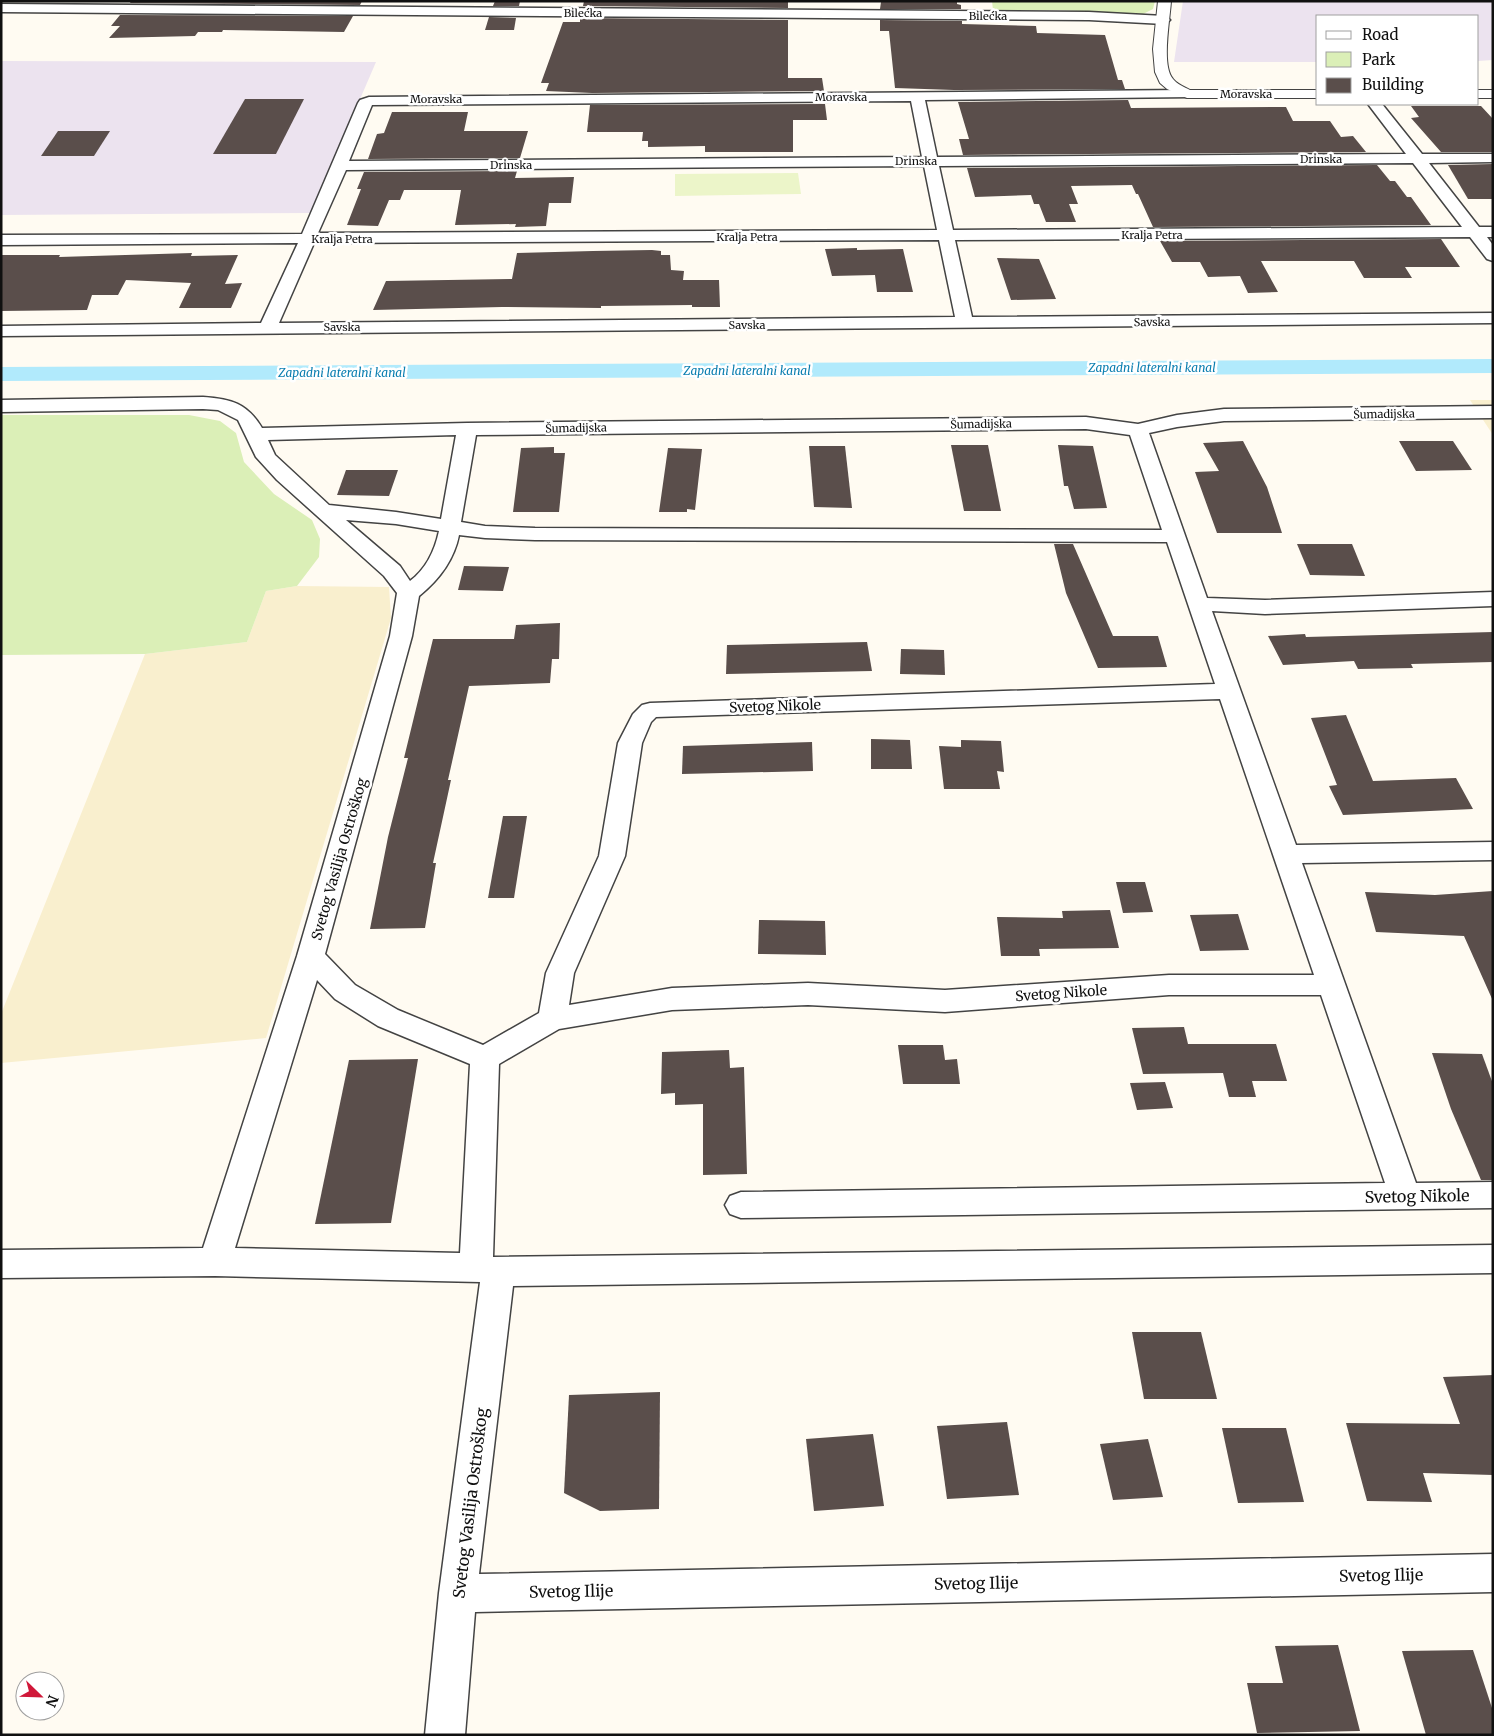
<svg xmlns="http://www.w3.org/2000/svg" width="1494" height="1736" font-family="Merriweather,serif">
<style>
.industrial{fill:#ece3ef}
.farmland{fill:#f9efce}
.green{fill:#dbefb7}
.pitch{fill:#ecf5c9}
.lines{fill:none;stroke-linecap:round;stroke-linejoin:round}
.canal{fill:#b1eafc;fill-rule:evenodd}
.building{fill:#5a4e4b}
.minor-casing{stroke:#434343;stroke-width:3}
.tertiary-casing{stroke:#434343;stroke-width:2}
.minor{fill:#fff;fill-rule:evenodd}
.tertiary{fill:#fff;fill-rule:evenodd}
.labels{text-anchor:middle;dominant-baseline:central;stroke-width:5;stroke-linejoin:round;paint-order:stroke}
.far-street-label{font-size:11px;fill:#101010;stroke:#fff}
.far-water-label{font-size:12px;font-style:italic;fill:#0a7eb0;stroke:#fff}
.street-label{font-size:14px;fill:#101010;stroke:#fff}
.near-street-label{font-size:16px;fill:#101010;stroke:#fff}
</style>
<rect width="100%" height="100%" fill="#fffbf2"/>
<g class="industrial">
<path d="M1183 1H1493V60L1478 61V16H1318V62H1174Z"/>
<path d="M1 61 376 62 311 213 1 215Z"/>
</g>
<g class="farmland">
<path d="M1470 400H1493V435Z"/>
<path d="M297 586 389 587 391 618 266 1038 1 1063V1014L145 654 247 642 266 591Z"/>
</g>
<g class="green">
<path d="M992 1H1155L1153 9 1143 14 1059 10H993Z"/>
<path d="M1 415H189L220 421 236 433 244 462 274 494 312 520 320 539 319 557 297 586 266 591 247 642 145 654 1 655Z"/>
</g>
<path class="pitch" d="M798 173 801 194 675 196V174Z"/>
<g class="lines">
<path class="canal" d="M1493 359V373L1 381V367Z"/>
</g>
<g class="building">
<path d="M131 1H362L360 5 130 3Z"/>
<path d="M495 1H520L519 6H493Z"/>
<path d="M584 1H788V8L583 6Z"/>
<path d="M881 2H957V4L961 5V9H880Z"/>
<path d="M120 15 353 16 344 32 223 30 222 32H198L195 36 109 38 120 26H111Z"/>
<path d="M489 17 516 18 514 30H485Z"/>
<path d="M580 18 788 20V78H822L824 91 592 93 546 91 549 83H541L563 22H580Z"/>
<path d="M880 20 962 21V24L1036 26 1037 33 1105 35 1118 80H1122L1125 89 954 90 895 88 889 31H880Z"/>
<path d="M245 99H304L276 154H213Z"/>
<path d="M1128 100 1131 108 1286 107 1293 121H1330L1341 137 1353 136 1366 152 963 155 959 139H969L958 102Z"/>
<path d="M825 104 827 120H793V152H705V146L648 147V141H642L643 132H587L590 105Z"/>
<path d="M1411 106H1481L1493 119V152H1441L1411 118 1419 117Z"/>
<path d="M392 112H468L464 131H528L520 158 368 159 377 134 384 133Z"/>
<path d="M58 131H110L94 156H41Z"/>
<path d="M1493 164V199H1468L1448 165Z"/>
<path d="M1377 165 1390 181H1395L1407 197H1411L1431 225 1153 227 1138 194H1136L1132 185 1071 186 1078 204H1069L1076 222H1046L1039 204H1034L1031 195 975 197 967 168Z"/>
<path d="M517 171 515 178 574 177 571 203H549L546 226 515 227 516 224 455 225 461 190H404L400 200H389L378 226 347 225 361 189H357L364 172Z"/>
<path d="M1441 239 1460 267H1405L1412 278H1364L1354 261H1261L1278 292 1248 293 1240 276 1208 277 1200 262H1172L1160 241Z"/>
<path d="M857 248V250L903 249 913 292H877L875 275 832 276 825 249Z"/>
<path d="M593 251 652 250 661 251V255H670L671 270 684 271 683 280H719L720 307H692V305L601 306V308L502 307 373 310 386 281 512 279 517 253Z"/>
<path d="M192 253 191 256 238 255 225 284 242 283 231 308H179L191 283 126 280 118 295H92L87 310 1 311V255H60L59 257Z"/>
<path d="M997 258 1039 259 1056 299 1011 300Z"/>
<path d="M1243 441 1267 487 1282 533H1217L1195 472 1219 471 1203 443Z"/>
<path d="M1399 441H1453L1472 470 1416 471Z"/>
<path d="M951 445H988L1001 511H964Z"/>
<path d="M1058 445 1093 446 1107 508 1074 509 1068 486H1064Z"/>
<path d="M809 446H845L852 508 814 507Z"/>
<path d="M554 447V453H565L559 512H513L521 448Z"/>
<path d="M668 448 702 449 695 510 687 509V512H659Z"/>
<path d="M346 470H398L389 496 337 495Z"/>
<path d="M1054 544H1073L1113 636H1158L1167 667 1098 668 1066 593Z"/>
<path d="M1297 544H1352L1365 576 1310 575Z"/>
<path d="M464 566 509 567 503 591 458 590Z"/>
<path d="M560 623 559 659H552L550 683 469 686 448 780H451L433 863H436L425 928 370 929 388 837 408 758H404L433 639H514L516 625Z"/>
<path d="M1493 632V662L1411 664 1413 668 1358 669 1354 661 1283 665 1268 636 1305 634 1306 637Z"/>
<path d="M867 642 872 671 726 674 727 645Z"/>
<path d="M901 649 944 650 945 675 900 674Z"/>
<path d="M1346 715 1373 781 1456 778 1473 809 1343 815 1329 786 1337 785 1311 718Z"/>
<path d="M871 739 910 740 912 769H871Z"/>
<path d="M961 740 1001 741 1004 772 997 771 1000 789H944L939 746 961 747Z"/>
<path d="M812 742 813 771 682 774 683 746Z"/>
<path d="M503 816H527L514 898H488Z"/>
<path d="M1116 882H1145L1153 912 1123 913Z"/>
<path d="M1493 891V1001L1464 936 1376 932 1365 892 1435 895Z"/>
<path d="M1110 910 1119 948 1039 949 1040 956H1001L997 917 1063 918 1062 911Z"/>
<path d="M1238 914 1249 950 1200 951 1190 915Z"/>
<path d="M759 920 825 921 826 955 758 954Z"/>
<path d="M1184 1027 1188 1044H1276L1287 1081H1252L1256 1097H1229L1223 1073 1143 1074 1132 1028Z"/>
<path d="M898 1045H943L945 1060 957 1059 960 1084H903Z"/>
<path d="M729 1050 730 1068 744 1067 747 1174 703 1175V1104L675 1105V1093L661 1094 662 1052Z"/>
<path d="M1432 1053 1482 1054 1493 1084V1180H1481L1451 1109Z"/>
<path d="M418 1059 391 1223 315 1224 349 1060Z"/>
<path d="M1165 1082 1173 1108 1137 1110 1130 1083Z"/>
<path d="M1132 1332H1201L1217 1399H1144Z"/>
<path d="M1493 1375V1475L1423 1473 1432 1502 1367 1501 1346 1423 1460 1424 1443 1377Z"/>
<path d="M660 1392 659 1509 600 1511 564 1493 569 1395Z"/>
<path d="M1007 1422 1019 1495 947 1499 937 1426Z"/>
<path d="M1222 1428H1286L1304 1502 1238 1503Z"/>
<path d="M873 1434 884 1506 814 1511 806 1439Z"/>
<path d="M1148 1439 1163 1497 1113 1500 1100 1444Z"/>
<path d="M1338 1645 1360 1731 1257 1733 1247 1683H1283L1275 1646Z"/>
<path d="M1473 1650 1493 1711V1735H1426L1402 1651Z"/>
</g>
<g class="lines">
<defs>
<g id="minor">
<path d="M1 4 1089 12 1164 16 1170 20 1164 24 1089 20 1 12Z"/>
<path d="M1187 90 1194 94 1192 97 925 100 937 157 1406 154 1368 104H1382L1422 154H1493V162L1429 163 1479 227H1493V237H1487L1493 245V261L1487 259 1470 237 955 240 972 317 1493 313V323L1 336V326L261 323 298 243 1 245V235L302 234 358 103 360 100 369 97ZM911 101 922 157 349 161 372 105ZM1413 163 1462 227 953 230 939 166ZM924 166 937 230 318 233 346 170ZM939 240 955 317 279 323 314 243Z"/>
<path d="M203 397C231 399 247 403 262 428L467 423 1086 417 1138 424 1177 415 1224 409 1493 406V418L1224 421 1177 427 1149 433 1207 598 1265 600 1493 592V606L1265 614 1212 611 1296 845 1493 842V860L1302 863 1416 1183 1493 1182V1208L741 1218 730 1214 725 1205 730 1196 741 1192 1385 1183 1321 995H1169L945 1012 808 1005 672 1010 559 1029 499 1064 493 1257 1493 1245V1273L513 1286 479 1574 1493 1554V1592L475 1612 465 1735H425L439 1593 480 1282 215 1276 1 1278V1250L203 1248 297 956 390 636 397 593 384 576 277 480 256 457 238 420 218 410 203 409 1 412V400ZM1086 429 1130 435 1162 530 535 528 485 526 461 522 476 435ZM456 435 441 519 396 512 329 505 275 455 268 440ZM346 520 396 524 439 531C435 550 426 569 410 581L400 566ZM459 535 485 538 535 540 1167 542 1215 684 650 703 642 705 633 714 618 743 599 856 546 973 539 1013 483 1045 398 1010 355 985 325 954 412 636 419 596C439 580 454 560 459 535ZM1220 699 1314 975H1169L945 990 808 983 672 988 569 1005 574 973 625 856 642 743 651 722 656 717ZM317 980 335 999 378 1026 470 1064 460 1253 235 1248Z"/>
</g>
<g id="tertiary">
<path d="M1158 1H1171C1170 19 1161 66 1173 79 1177 84 1184 87 1190 90H1318V98H1187L1167 89 1160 83 1155 72 1153 49Z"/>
<rect x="1478" y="90" width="15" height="8"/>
</g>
</defs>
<use href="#minor" class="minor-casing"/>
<use href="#tertiary" class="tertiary-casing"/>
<use href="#minor" class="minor"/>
<use href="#tertiary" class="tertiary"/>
</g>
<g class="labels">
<g class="far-street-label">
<text x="583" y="13">Bilećka</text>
<text x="988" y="16">Bilećka</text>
<text x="1246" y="94">Moravska</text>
<text x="841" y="97">Moravska</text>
<text x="436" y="99">Moravska</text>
<text x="1321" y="159">Drinska</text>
<text x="916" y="161">Drinska</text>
<text x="511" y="165">Drinska</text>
<text x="1152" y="235">Kralja Petra</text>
<text x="747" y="237">Kralja Petra</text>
<text x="342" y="239">Kralja Petra</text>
<text transform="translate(1152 322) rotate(-1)">Savska</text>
<text x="747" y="325">Savska</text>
<text x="342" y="327">Savska</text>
<text transform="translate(1384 414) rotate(-1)">Šumadijska</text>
<text transform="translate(981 424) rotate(-1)">Šumadijska</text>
<text transform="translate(576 428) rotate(-1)">Šumadijska</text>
</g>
<g class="far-water-label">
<text x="1152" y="367">Zapadni lateralni kanal</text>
<text x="747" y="370">Zapadni lateralni kanal</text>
<text x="342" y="372">Zapadni lateralni kanal</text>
</g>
<g class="street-label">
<text transform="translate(775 706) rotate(-2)">Svetog Nikole</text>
<text transform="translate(339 859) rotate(-74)">Svetog Vasilija Ostroškog</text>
<text transform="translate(1061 993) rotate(-4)">Svetog Nikole</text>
</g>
<g class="near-street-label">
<text transform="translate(1417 1196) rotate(-1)">Svetog Nikole</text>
<text transform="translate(470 1503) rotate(-83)">Svetog Vasilija Ostroškog</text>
<text transform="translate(1381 1575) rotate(-1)">Svetog Ilije</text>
<text transform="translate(976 1583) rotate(-1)">Svetog Ilije</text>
<text transform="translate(571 1591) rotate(-1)">Svetog Ilije</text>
</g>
</g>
<rect width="1494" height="1736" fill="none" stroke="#101010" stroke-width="5"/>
<rect x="1316" y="15" width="162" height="90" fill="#ffffff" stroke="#9f9f9f"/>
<rect x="1326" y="31" width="25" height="8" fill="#ffffff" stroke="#9f9f9f"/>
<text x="1362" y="40" font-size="15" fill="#101010">Road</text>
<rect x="1326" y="52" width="25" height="15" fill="#dbefb7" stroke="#9f9f9f"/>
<text x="1362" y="65" font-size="15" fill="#101010">Park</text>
<rect x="1326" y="78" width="25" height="15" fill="#5a4e4b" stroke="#9f9f9f"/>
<text x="1362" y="90" font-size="15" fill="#101010">Building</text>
<g transform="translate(40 1696) rotate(113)"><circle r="24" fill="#ffffff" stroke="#9f9f9f"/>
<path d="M0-4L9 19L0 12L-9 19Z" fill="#d01839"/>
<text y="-8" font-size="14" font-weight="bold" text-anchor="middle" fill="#101010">N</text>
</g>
</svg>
